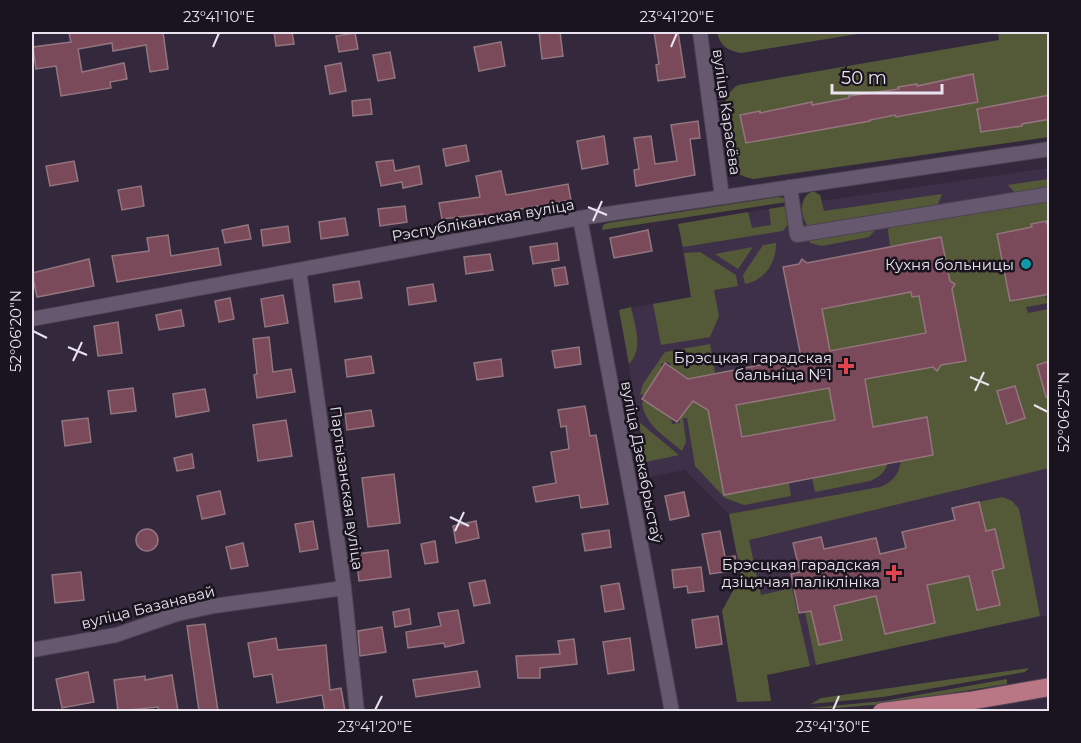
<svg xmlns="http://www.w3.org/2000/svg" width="1081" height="743" font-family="Montserrat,sans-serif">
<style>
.built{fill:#3f3049}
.green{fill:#545a37}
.building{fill:#7b4a5a;stroke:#93757e;stroke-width:1.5;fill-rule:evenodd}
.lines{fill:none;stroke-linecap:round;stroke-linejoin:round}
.minor-casing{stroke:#4d4354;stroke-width:16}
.major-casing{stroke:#4d4354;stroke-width:20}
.minor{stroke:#66586f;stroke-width:14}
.major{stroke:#b97685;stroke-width:18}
.ticks{fill:none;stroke:#e9e2ef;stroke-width:2}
.culture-dot{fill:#0f9aa8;stroke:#19141d;stroke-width:2}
.health-dot{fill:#e0444e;stroke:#19141d;stroke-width:2}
.labels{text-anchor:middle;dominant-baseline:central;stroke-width:5;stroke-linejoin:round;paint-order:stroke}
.street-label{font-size:15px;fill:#e9e2ef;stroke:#19141d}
.poi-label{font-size:15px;fill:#e9e2ef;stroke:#19141d;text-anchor:end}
.neatline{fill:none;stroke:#e9e2ef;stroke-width:2}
.ticks-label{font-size:15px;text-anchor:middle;fill:#e9e2ef}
</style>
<rect width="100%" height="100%" fill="#34283c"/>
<path class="built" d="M1049 168V615L767 675 722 611 741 576 729 514 685 470 648 477 619 310 691 297 678 224 793 205Z"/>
<g class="green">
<path d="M717 32H870L741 53C728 51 720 46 717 32Z"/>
<path d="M998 32H1049V137L754 179C743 177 736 174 731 163 728 139 713 100 738 85L999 40Z"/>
<path d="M1049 179V190L1016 194 1008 185Z"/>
<path d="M813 191 820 195 824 211 942 194 938 204 929 207 811 226 807 225C800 213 799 197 813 191Z"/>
<path d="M778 197 784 198 787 202 602 230 603 225 608 223Z"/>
<path d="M1049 198V223L1047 224 1046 221 1032 224V227L997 234 1010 301 1045 295 1046 299 1049 298V303L1026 307 1028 313 1049 309V468L749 540 761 595 792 588 810 666 767 675 771 701 737 702 722 611 741 576 729 514 880 487C893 482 899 474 901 460L933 454 926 417 873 427 865 379 933 367 937 370 941 365 965 361 952 289 955 284 950 281 941 237 890 246 888 231 890 225Z"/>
<path d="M787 206 788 224 783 231 683 247 678 224 748 212 752 228 771 225 769 209Z"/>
<path d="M876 229 869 237 822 246 810 243 807 237Z"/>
<path d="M776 243C776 263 765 280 745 284L743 275 763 245Z"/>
<path d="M753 247 738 269 715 254Z"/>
<path d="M700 252 736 275 738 286 714 290 719 316 710 337 661 345 653 304 691 297 684 253Z"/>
<path d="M911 292 912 297 919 296 926 333 830 351 821 309Z"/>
<path d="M631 307C635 327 644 348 629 364L619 310Z"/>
<path d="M710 344 715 373 702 376 703 385 698 386 671 367 669 362 661 364 662 369 646 394 640 395 643 384 665 352Z"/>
<path d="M829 388 835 420 743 437 736 405Z"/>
<path d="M699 393 704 408 789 483 791 496 744 505 725 498 695 466 687 418H683L686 442 682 451C665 436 645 426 642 402L646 401 671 419 672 424 680 423V418Z"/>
<path d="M639 422 679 455 646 462Z"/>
<path d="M877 444 889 457C887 470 882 476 870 481L815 492 812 478 881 465Z"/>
<path d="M1002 497 1012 501 1019 509 1040 616 816 665 805 612 811 611 819 645 842 640 834 606 876 596 885 634 935 623 927 585 969 576 977 610 999 605 992 571 1004 567 995 529 986 531 979 502Z"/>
<path d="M1029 668 1025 672 883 697 811 704 821 698Z"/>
<path d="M1007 679V684L884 704 837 708H810L884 701Z"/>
</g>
<g class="building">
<path d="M80 32H163L168 69 150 72 146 45 113 51 112 43 78 49 82 72 124 63 127 79 110 82 111 88 61 96 56 66 36 69 33 47 71 42 69 33Z"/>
<path d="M274 32H292L294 44 276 46Z"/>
<path d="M539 32H560L563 56 542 59Z"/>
<path d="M654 32H678L685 77 658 81 656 65 659 64Z"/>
<path d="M355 33 358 49 339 52 336 36Z"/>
<path d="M501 42 505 66 479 71 474 47Z"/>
<path d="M390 52 395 78 378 81 373 55Z"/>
<path d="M341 63 346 91 330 94 325 66Z"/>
<path d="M973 74 978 102 896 117 895 115 870 120V121L746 143 740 115 760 111V113L812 102V105L849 98V96L899 89 898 87 917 84V86Z"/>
<path d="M1050 95V119L1022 124V126L981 132 977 109Z"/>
<path d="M370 99 372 114 353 116 352 101Z"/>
<path d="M698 121 700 138 690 139 695 175 636 186 634 170 639 169 634 138 651 136 655 164 677 161 671 125Z"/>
<path d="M604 136 608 164 582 169 577 141Z"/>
<path d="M466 145 469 161 446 166 443 149Z"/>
<path d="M393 160 395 171 419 166 422 184 403 188 402 182 381 186 376 162Z"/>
<path d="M74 161 78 181 50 186 46 166Z"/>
<path d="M501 171 506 195 568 184 571 200 509 211 510 217 484 221 483 214 442 219 439 203 480 197 476 176Z"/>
<path d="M141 186 144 206 122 210 118 190Z"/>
<path d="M405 206 407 222 380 226 378 209Z"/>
<path d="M345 218 348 235 321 239 319 222Z"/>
<path d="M1046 221 1047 224 1050 223V294L1010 301 997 234 1032 227 1031 224Z"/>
<path d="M248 225 251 239 225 243 222 230Z"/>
<path d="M288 226 290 242 263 246 261 230Z"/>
<path d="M648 230 652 251 614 258 610 238Z"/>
<path d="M168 235 171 256 218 248 221 265 117 282 112 256 149 251 147 238Z"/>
<path d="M941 237 950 281 955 284 952 289 966 361 941 365 937 371 933 367 865 379 873 427 927 417 933 455 724 495 708 410 693 401 677 422 642 399 665 363 688 379 801 357 783 267 799 264 802 259 807 263ZM911 292 912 297 919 296 926 333 830 351 822 309ZM829 388 835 420 742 437 736 405Z"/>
<path d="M557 243 559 260 533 264 530 247Z"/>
<path d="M490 254 493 270 466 274 464 257Z"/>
<path d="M89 259 94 286 37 297 32 273Z"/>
<path d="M565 267 568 284 555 286 552 269Z"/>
<path d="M359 281 362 298 335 302 333 285Z"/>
<path d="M433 284 436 301 409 305 407 288Z"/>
<path d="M283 295 288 323 265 327 261 299Z"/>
<path d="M230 298 234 319 219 322 215 301Z"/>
<path d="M181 310 184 326 159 330 156 315Z"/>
<path d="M118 322 122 353 98 356 94 326Z"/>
<path d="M269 337 273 372 291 369 295 392 257 398 254 375 257 374 253 339Z"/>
<path d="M579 347 581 364 555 368 552 351Z"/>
<path d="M371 356 374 373 347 377 345 360Z"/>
<path d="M501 359 503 376 477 380 474 363Z"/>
<path d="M1050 361V397H1046L1037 365Z"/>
<path d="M1015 386 1025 418 1007 424 997 391Z"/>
<path d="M133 388 136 411 111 414 108 391Z"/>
<path d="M205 389 209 411 176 417 173 394Z"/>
<path d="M585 406 590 436 596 435 608 504 581 508 579 495 536 502 533 487 556 483 551 452 569 449 566 426 561 427 558 410Z"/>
<path d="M371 410 374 426 347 430 345 414Z"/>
<path d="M88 418 91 442 65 446 62 421Z"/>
<path d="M286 420 292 456 258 461 253 425Z"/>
<path d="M192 454 194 468 177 471 174 458Z"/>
<path d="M394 474 400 523 368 527 362 478Z"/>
<path d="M220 491 225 514 202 519 197 496Z"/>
<path d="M684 492 689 516 670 520 665 496Z"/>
<path d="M979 502 986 531 995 529 1004 568 992 571 1000 605 977 610 969 576 927 585 935 623 885 634 876 596 834 606 842 640 819 645 811 611 799 613 791 574 800 572 793 543 821 537 824 549 876 538 880 554 906 548 902 532 955 520 952 508Z"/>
<path d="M313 521 318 549 300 552 295 524Z"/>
<path d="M476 521 479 538 456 543 453 526Z"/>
<circle cx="147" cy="540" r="11"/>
<path d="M609 530 611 547 585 551 582 534Z"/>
<path d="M720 531 725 557 735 556 737 570 710 574 702 534Z"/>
<path d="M435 541 438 562 425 564 421 544Z"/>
<path d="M243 543 248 566 231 569 226 547Z"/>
<path d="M388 550 391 577 359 581 356 554Z"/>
<path d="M701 567 704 591 688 593 687 586 674 588 672 570Z"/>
<path d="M81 572 84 600 55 603 52 575Z"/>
<path d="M485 580 490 603 474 606 469 583Z"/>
<path d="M619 583 624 609 605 612 601 586Z"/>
<path d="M409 609 411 624 395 627 393 612Z"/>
<path d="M458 610 464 643 445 647 444 643 408 648 406 632 441 626 438 613Z"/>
<path d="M718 616 722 644 696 648 692 620Z"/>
<path d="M205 624 218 711H199L187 626Z"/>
<path d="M382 627 386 652 360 656 358 631Z"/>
<path d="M276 638 278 650 326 645 330 690 341 688 345 711H325L322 695 277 703 272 674 254 677 248 643Z"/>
<path d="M630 638 634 670 608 674 603 642Z"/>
<path d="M574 639 577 664 540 668V678H518L516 656 560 654 558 641Z"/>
<path d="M477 671 480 687 416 697 413 680Z"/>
<path d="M88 672 94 702 62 708 56 679Z"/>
<path d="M172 675 178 711H159L158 707 118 711 114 680 145 676V680Z"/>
</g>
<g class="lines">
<defs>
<g id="minor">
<path d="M700 32 722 197"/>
<path d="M790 187 797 235 1050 194"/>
<path d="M580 218 672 712"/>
<path d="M299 270 344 588 357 712"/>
<path d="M32 319 580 218 1050 149"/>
<path d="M32 650 116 635 177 614 214 606 344 588"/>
</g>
<path id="major" d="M882 712 969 701 1050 687"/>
</defs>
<use href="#minor" class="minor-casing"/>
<use href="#major" class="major-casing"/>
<use href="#minor" class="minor"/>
<use href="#major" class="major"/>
</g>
<path class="ticks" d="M213 47 219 33M671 47 677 33M588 207 607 215M593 221 602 201M33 331 47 338M68 347 87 355M73 361 82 342M970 377 989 385M975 391 984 372M1034 405 1048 412M450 517 469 526M455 531 464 512M375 710 382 696M833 710 839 696"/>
<circle class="culture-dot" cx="1026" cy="264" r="6"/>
<g class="health-dot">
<path d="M843 357h6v6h6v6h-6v6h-6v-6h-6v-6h6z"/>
<path d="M891 564h6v6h6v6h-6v6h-6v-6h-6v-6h6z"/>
</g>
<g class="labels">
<g class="street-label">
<text transform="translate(727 112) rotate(82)">вуліца Карасёва</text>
<text transform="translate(483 220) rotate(-10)">Рэспубліканская вуліца</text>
<text transform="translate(642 462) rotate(79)">вуліца Дзекабрыстаў</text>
<text transform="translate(347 488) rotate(82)">Партызанская вуліца</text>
<text transform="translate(148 607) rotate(-14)">вуліца Базанавай</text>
</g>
<g class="poi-label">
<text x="1014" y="264">Кухня больницы</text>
<text x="832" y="357">Брэсцкая гарадская<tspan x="832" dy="17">бальніца №1</tspan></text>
<text x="880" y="564">Брэсцкая гарадская<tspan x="880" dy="17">дзіцячая паліклініка</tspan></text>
</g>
</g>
<rect width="1081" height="743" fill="none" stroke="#19141d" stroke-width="66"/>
<path d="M832 84v9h110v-9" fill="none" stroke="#e9e2ef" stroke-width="3"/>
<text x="841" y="84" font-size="18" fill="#e9e2ef" stroke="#19141d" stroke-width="4.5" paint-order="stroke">50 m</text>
<rect x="33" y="33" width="1015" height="677" class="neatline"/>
<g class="ticks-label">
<text x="219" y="22">23°41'10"E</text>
<text x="677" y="22">23°41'20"E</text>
<text transform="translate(16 331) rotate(-90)" y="5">52°06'20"N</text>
<text transform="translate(1064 412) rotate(-90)" y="5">52°06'25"N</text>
<text x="375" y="732">23°41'20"E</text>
<text x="833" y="732">23°41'30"E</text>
</g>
</svg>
